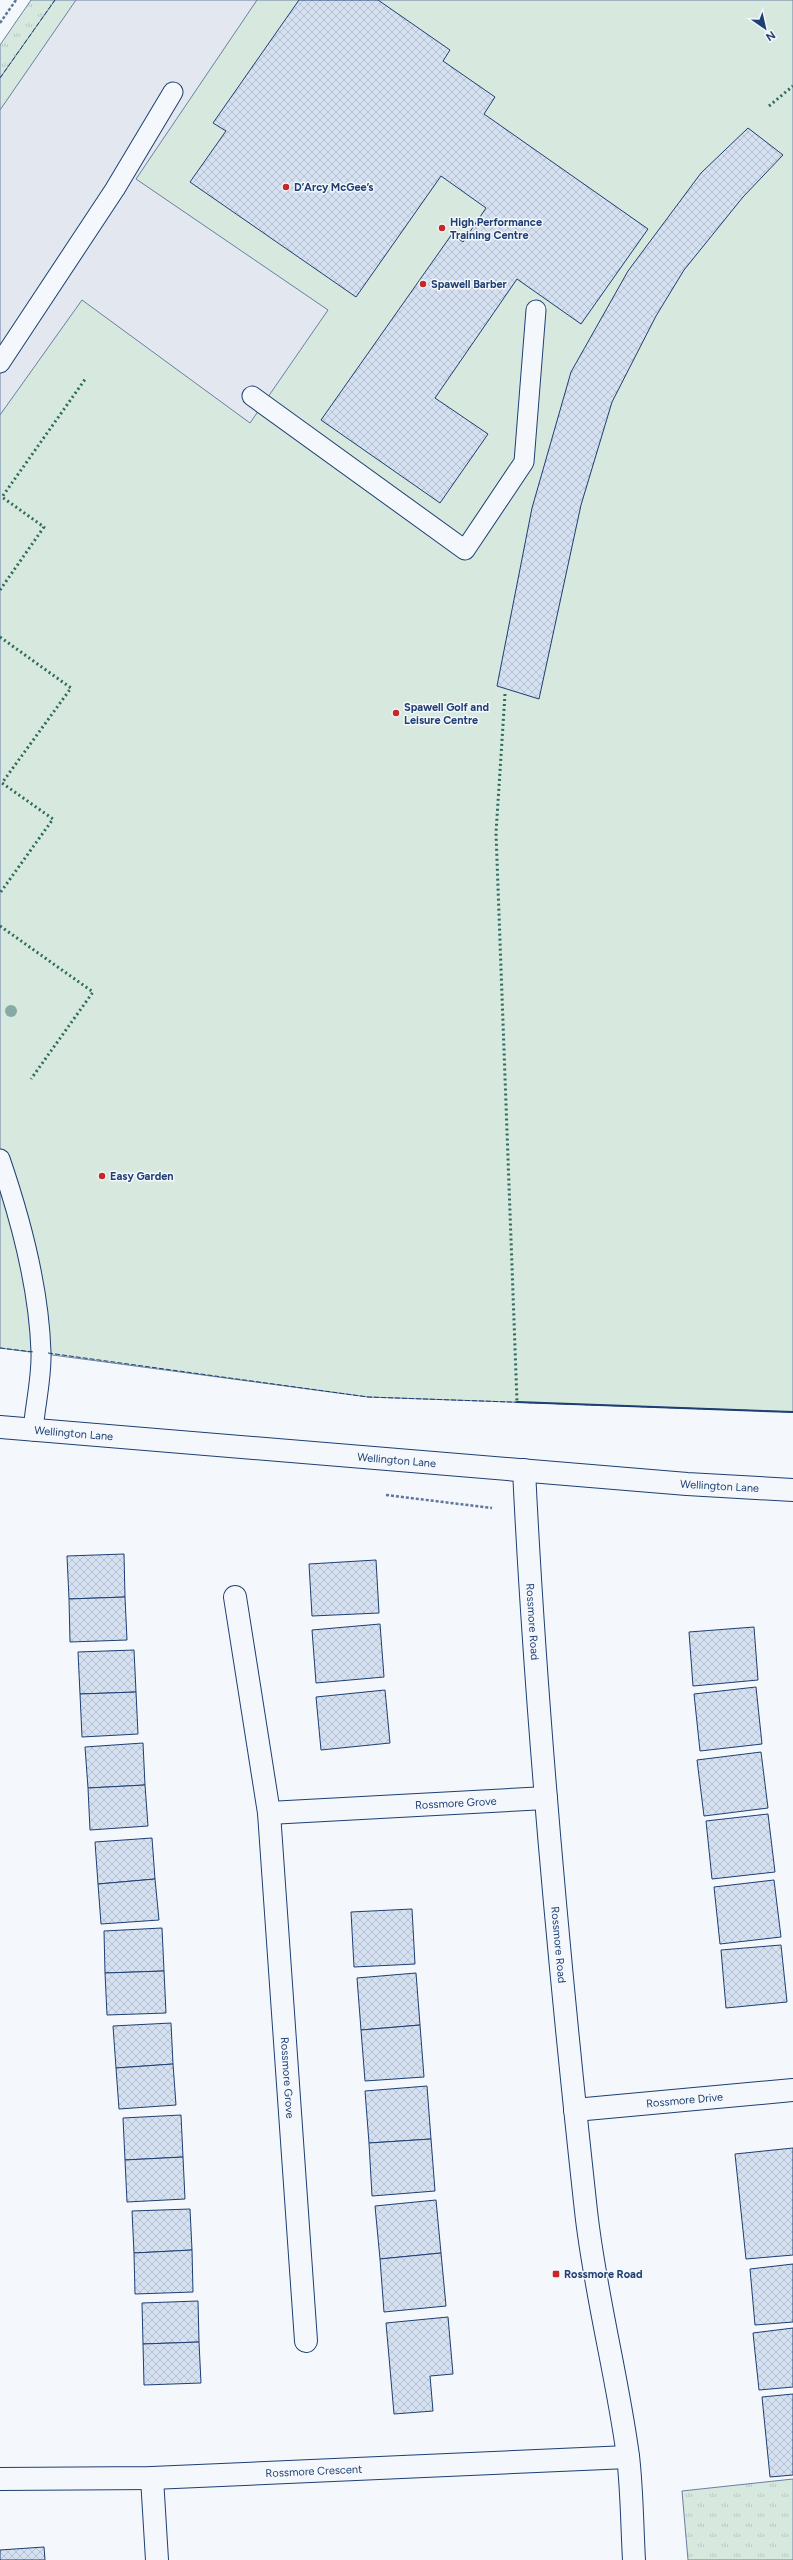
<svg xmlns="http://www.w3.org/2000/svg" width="793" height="2560" font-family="Figtree,sans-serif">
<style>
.grass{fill:url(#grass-tufts);stroke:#687fa3}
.park{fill:#d7e8df;stroke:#687fa3}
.parking{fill:#e3e8f0;stroke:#687fa3}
.building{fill:url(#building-cross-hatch);stroke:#1d3f73}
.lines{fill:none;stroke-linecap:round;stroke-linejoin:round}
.service-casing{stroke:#1d3f73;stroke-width:21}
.minor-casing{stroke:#1d3f73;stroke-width:24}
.tertiary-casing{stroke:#1d3f73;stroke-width:24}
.path{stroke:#5e769c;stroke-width:2.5;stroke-dasharray:3 2;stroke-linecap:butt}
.service{stroke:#f4f7fb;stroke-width:19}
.minor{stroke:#f4f7fb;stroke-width:22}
.tertiary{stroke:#f4f7fb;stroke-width:22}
.hedge{stroke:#2c6c60;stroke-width:3;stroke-dasharray:2 3;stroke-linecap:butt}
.fence{stroke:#1d3f73;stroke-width:1;stroke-dasharray:5 2;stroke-linecap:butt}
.wall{stroke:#1d3f73;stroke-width:2}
.tree{fill:#86aba6}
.poi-dot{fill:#c62828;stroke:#f4f7fb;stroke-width:1.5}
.labels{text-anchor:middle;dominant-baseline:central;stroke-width:3;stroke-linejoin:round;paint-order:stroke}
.poi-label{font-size:11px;font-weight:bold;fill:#1d3f73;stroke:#f4f7fb;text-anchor:start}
.street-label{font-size:11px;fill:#1d3f73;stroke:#f4f7fb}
</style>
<defs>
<pattern id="grass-tufts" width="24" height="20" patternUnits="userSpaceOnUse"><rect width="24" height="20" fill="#d7e8df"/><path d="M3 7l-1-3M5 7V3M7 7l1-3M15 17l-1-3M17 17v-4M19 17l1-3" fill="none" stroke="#b8c8c3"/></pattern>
<pattern id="building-cross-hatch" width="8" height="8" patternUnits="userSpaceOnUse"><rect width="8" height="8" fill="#d5e0f0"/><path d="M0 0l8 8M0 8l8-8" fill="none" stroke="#b6c1d1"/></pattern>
</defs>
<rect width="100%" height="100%" fill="#f4f7fb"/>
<g class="grass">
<path d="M31 0H77L0 115V45Z"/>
<path d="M793 2479V2560H688L682 2491Z"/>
</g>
<path class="park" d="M55 0H793V1412L368 1397 0 1348V78Z"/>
<path class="parking" d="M76 0H257L136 179 328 310 250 423 82 300 0 415V110Z"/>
<g class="building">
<path d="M299 0H378L450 50 443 61 495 97 484 114 648 229 581 324 517 279 435 398 488 434 440 503 321 420 452 234 463 242 486 208 441 176 356 297 190 182 226 131 213 123Z"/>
<path d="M748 128 783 155 743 197 684 270 656 316 612 402 581 505 539 699 497 686 532 508 571 372 628 271 701 173Z"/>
<path d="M124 1554 125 1597 69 1599 67 1556Z"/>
<path d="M376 1560 379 1613 312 1616 309 1564Z"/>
<path d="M125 1597 127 1640 70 1642 69 1599Z"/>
<path d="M380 1624 384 1677 316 1683 312 1630Z"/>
<path d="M754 1627 758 1680 693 1686 689 1632Z"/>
<path d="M134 1650 136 1692 80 1694 78 1652Z"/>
<path d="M756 1687 762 1744 700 1751 694 1694Z"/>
<path d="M385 1690 390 1743 321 1750 316 1697Z"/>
<path d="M136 1692 138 1734 82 1737 80 1694Z"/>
<path d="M143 1743 145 1785 88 1788 85 1747Z"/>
<path d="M761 1752 768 1808 704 1816 697 1760Z"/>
<path d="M145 1785 148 1826 90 1830 88 1788Z"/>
<path d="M768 1814 775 1872 712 1879 706 1821Z"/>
<path d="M152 1838 155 1879 98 1884 95 1842Z"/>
<path d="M155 1879 159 1920 101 1924 98 1884Z"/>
<path d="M774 1880 781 1937 720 1944 714 1887Z"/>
<path d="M412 1909 415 1964 354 1967 351 1912Z"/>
<path d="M162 1928 164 1971 105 1973 104 1931Z"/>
<path d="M781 1945 787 2002 726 2008 721 1950Z"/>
<path d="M164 1971 166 2013 107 2015 105 1973Z"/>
<path d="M416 1973 420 2025 361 2030 357 1978Z"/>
<path d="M171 2023 173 2064 116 2068 113 2026Z"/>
<path d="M420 2025 424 2077 365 2081 361 2030Z"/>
<path d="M173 2064 176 2105 119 2109 116 2068Z"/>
<path d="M427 2086 431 2139 369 2143 365 2091Z"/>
<path d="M181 2115 183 2157 125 2160 123 2118Z"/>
<path d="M431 2139 435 2191 372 2196 369 2143Z"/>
<path d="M793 2148V2255L746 2259 735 2154Z"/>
<path d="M183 2157 185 2199 127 2202 125 2160Z"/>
<path d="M436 2200 441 2253 380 2259 375 2206Z"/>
<path d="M190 2209 192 2250 134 2253 132 2211Z"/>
<path d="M192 2250 193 2292 135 2294 134 2253Z"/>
<path d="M441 2253 446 2306 384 2312 380 2259Z"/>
<path d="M793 2264V2322L755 2325 750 2269Z"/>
<path d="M198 2301 199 2342 143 2344 142 2303Z"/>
<path d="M448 2317 453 2374 430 2376 433 2411 394 2414 386 2323Z"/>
<path d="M793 2328V2387L759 2390 753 2333Z"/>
<path d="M199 2342 201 2383 144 2385 143 2344Z"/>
<path d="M793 2394V2475L770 2477 762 2397Z"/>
<path d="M44 2547 45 2560H0V2550Z"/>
</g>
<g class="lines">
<defs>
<g id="service">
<path d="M0 363 115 189 173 92"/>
<path d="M252 396 465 550 524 462 536 310"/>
<path d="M0 1159C21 1220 39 1287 41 1352 42 1378 35 1405 33 1431"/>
</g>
<g id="minor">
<path id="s1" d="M524 1470C536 1717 559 1965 586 2211 595 2293 617 2374 628 2456 632 2490 632 2525 634 2560"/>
<path id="s2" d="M235 1597 269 1813 306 2341"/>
<path id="s3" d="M269 1813 546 1798"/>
<path id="s4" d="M575 2110 793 2090"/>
<path d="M152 2478 157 2560"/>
<path id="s5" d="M0 2479 152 2478 628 2457"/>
</g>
<g id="tertiary">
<path id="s6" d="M0 1427 687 1484 793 1490"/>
</g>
</defs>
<use href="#service" class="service-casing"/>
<use href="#minor" class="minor-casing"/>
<use href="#tertiary" class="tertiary-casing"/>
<g class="path">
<path d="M0 23 16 0"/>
<path d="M386 1495 492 1508"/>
</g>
<use href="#service" class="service"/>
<use href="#minor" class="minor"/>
<use href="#tertiary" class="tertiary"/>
<g class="hedge">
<path d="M769 106 793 86"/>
<path d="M0 590 44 527 2 497 86 378"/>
<path d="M0 637 71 688 2 783 53 819 0 893"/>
<path d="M505 694 496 833 517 1402"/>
<path d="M0 926 93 992 31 1079"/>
</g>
<g class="fence">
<path d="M0 78 55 0"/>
<path d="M0 1348 34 1352"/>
<path d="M48 1353 368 1397 793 1412"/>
</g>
<path class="wall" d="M517 1402 793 1412"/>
</g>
<circle class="tree" cx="11" cy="1011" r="6"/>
<g class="poi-dot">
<circle cx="286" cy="187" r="4"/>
<circle cx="442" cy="228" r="4"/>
<circle cx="423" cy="284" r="4"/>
<circle cx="396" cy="713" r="4"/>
<circle cx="102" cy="1176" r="4"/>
<rect x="552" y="2270" width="8" height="8" rx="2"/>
</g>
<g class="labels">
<g class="poi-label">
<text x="294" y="187">D’Arcy McGee’s</text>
<text x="450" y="222">High Performance<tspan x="450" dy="13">Training Centre</tspan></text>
<text x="431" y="284">Spawell Barber</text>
<text x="404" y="707">Spawell Golf and<tspan x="404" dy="13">Leisure Centre</tspan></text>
<text x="110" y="1176">Easy Garden</text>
<text x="564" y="2274">Rossmore Road</text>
</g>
<g class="street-label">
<text stroke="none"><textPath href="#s6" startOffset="74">Wellington Lane</textPath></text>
<text stroke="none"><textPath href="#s6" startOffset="398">Wellington Lane</textPath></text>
<text stroke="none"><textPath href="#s6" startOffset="722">Wellington Lane</textPath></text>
<text stroke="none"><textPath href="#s1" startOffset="152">Rossmore Road</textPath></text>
<text stroke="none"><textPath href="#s3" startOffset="187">Rossmore Grove</textPath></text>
<text stroke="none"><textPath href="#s1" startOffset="476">Rossmore Road</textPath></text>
<text stroke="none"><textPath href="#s2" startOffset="484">Rossmore Grove</textPath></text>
<text stroke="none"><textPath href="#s4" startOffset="110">Rossmore Drive</textPath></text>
<text stroke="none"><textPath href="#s5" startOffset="314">Rossmore Crescent</textPath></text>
</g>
</g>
<g transform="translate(765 28) rotate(146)" stroke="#f4f7fb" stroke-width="3" paint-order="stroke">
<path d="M0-3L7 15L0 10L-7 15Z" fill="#1d3f73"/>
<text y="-6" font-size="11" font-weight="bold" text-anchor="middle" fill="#1d3f73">N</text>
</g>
</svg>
